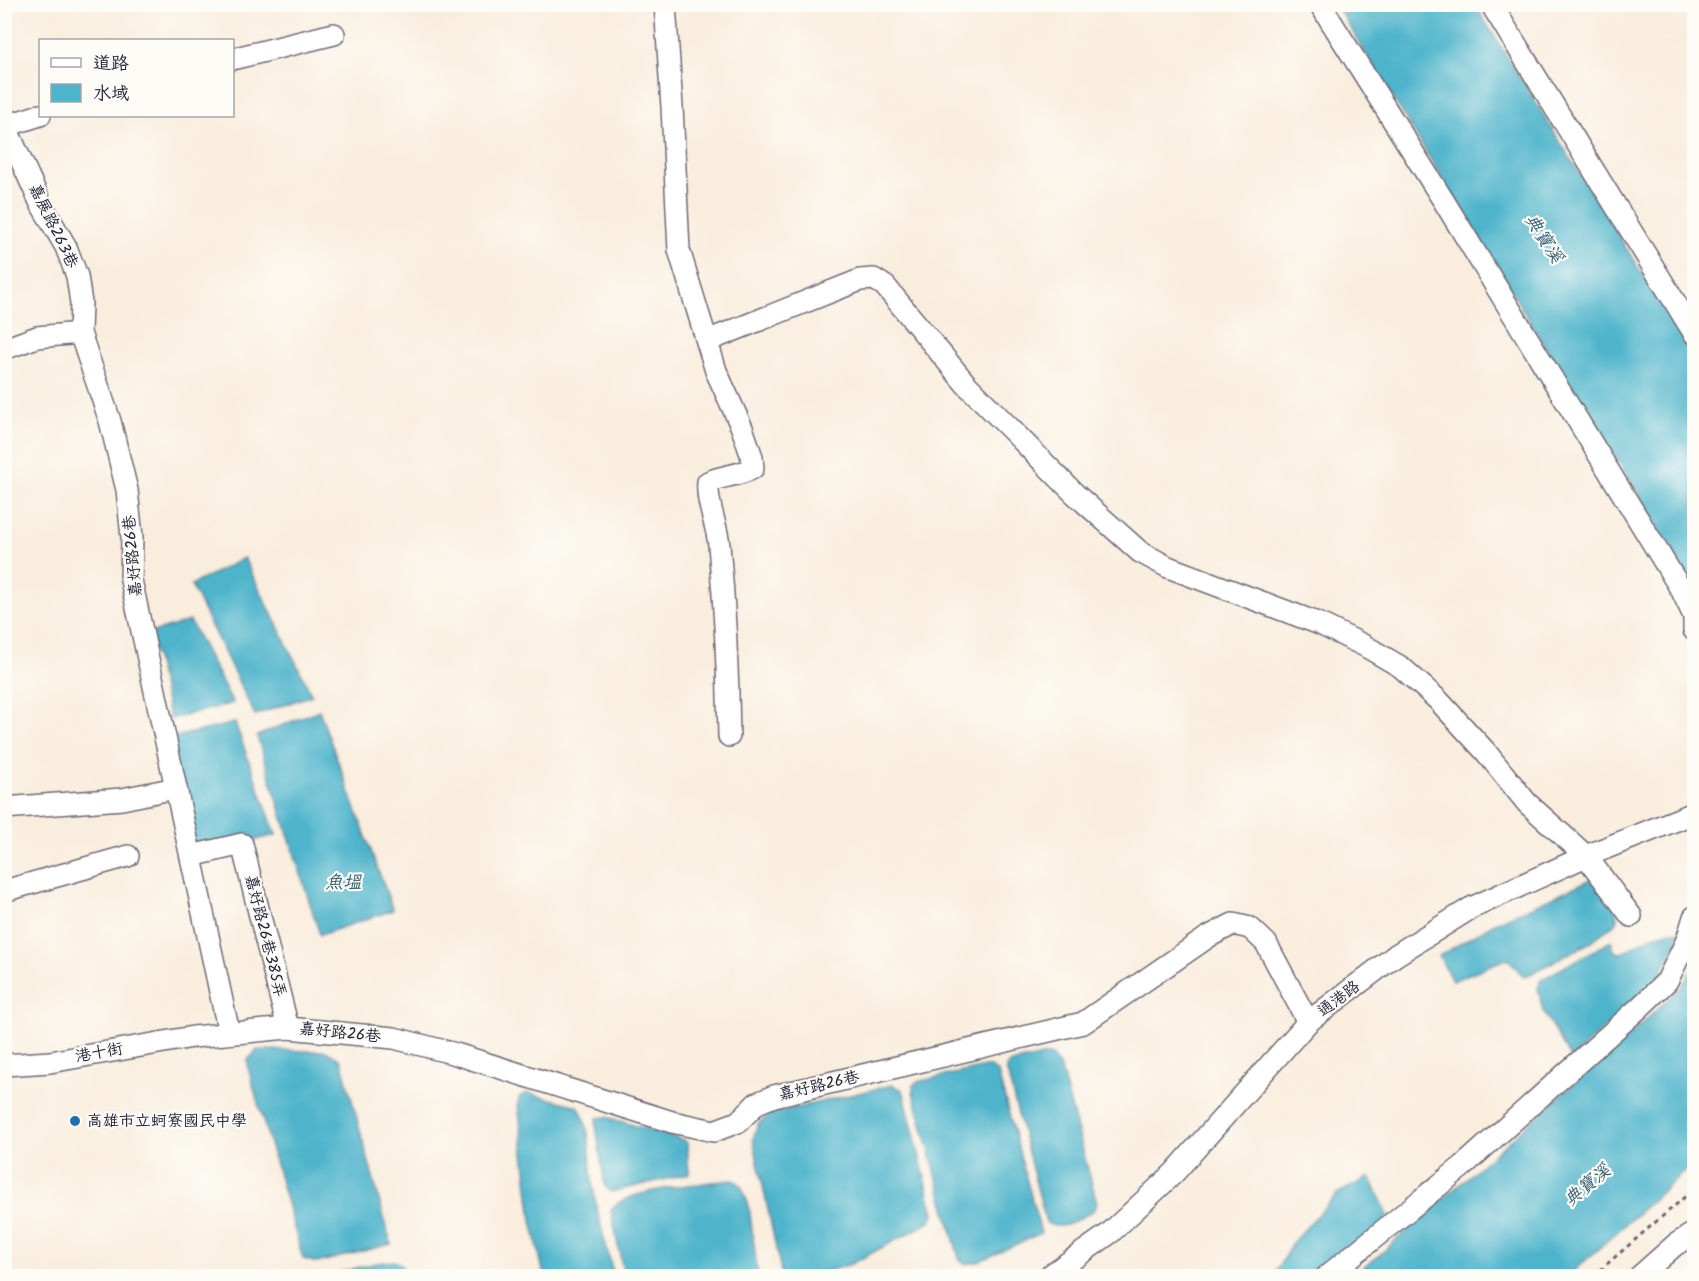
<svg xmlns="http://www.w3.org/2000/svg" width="1699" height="1281" font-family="Kalam,'LXGW WenKai TC',sans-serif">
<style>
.water{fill:#4db4cb;stroke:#386b83;stroke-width:1.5}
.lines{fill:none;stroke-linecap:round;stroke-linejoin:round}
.minor-casing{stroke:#6d6974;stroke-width:24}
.path{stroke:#6d6974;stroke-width:3;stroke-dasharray:4.5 4.5;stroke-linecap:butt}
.minor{stroke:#fff;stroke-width:21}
.poi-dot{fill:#1f6fb2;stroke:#fdfcf7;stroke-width:2}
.labels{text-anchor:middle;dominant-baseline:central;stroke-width:4.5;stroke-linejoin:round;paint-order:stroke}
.street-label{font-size:16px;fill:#22223b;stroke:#fdfcf7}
.poi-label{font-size:16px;fill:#22223b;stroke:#fdfcf7;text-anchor:start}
.water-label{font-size:18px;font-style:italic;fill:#335c75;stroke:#fdfcf7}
</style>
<rect width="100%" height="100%" fill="#fdfcf7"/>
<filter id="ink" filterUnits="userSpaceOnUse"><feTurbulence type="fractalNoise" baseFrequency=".0167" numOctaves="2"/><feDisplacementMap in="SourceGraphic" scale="12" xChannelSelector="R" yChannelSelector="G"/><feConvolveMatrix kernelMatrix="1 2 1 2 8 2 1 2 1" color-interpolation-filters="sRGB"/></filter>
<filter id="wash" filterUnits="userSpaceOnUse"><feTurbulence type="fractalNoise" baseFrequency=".008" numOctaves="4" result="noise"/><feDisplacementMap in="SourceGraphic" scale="24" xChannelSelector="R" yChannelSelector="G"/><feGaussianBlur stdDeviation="1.35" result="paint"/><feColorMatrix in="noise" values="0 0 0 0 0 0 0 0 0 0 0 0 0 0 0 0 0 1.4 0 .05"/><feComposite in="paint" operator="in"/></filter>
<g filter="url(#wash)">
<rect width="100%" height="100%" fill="#f9eddd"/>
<g class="water">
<path d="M1336 5H1475L1694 357V591L1637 491 1562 374Z"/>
<path d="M244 558 312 695 255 715 191 585Z"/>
<path d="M190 621 233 703 170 719 150 633Z"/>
<path d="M319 710 393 910 320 935 257 736Z"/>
<path d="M235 723 276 835 191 856 166 739Z"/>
<path d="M1596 877 1616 908 1617 922 1589 943 1524 977 1508 958 1452 981 1439 956 1493 924Z"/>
<path d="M1672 931 1681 932 1658 980 1571 1059 1543 1011 1538 988 1542 979 1611 941 1615 952 1622 953 1652 936Z"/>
<path d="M1694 965V1163L1568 1276H1352L1377 1257 1635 1030 1682 986Z"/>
<path d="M257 1050 326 1051 341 1060 391 1244 317 1263 303 1259 248 1068V1060Z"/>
<path d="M1047 1055H1051L1061 1069 1097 1203 1093 1211C1079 1218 1060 1234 1046 1222L1006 1068 1008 1064Z"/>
<path d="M985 1067H991L998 1073 1041 1233 978 1262 964 1264 959 1258 913 1092V1085L917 1082Z"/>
<path d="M892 1085 903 1090 934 1214 930 1222 851 1264 813 1276H782L753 1139 758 1124 770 1114Z"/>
<path d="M527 1093 578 1106C592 1129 589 1154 592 1180 596 1212 606 1245 614 1276H544L532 1221 518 1103 520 1096Z"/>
<path d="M606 1117 684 1140 687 1143 689 1174 611 1192 605 1186 596 1126 597 1118Z"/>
<path d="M1370 1177 1389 1217 1321 1276H1273L1293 1242 1338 1193Z"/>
<path d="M733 1180 741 1185 749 1206 758 1276H624L611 1210C623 1189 708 1183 733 1180Z"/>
<path d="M394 1261 401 1264 404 1276H326L376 1263Z"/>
</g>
</g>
<g filter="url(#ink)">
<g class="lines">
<defs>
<g id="minor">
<path d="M665 4 672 107 679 250 716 371 742 428 752 457 753 468C739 476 723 475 708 482 706 503 717 524 719 545 725 609 728 672 729 736"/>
<path d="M1320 4 1445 203 1682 591 1694 616V630"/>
<path d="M1491 4 1694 333"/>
<path d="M232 59 334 34"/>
<path d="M4 123 41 204 66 247 77 276 81 303 80 333 110 421 127 490 132 537 131 580 229 1033"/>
<path d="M6 126 40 115"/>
<path d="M707 341 860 280 874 279 885 286 966 384 1075 494 1140 552 1168 567 1320 624 1365 646 1401 667 1438 700 1485 751 1527 803 1586 856 1631 916"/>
<path d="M4 349 37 337 80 333"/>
<path d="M4 808 122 799 176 788"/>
<path d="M191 856 242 844 288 1028"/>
<path d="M4 891 128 856"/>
<path d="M4 1065 50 1062 193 1037 288 1028 394 1038 456 1054 672 1122 714 1131 738 1122 757 1103 774 1096 1083 1023 1208 937 1233 924 1250 928 1266 943 1308 1022"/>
<path d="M1049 1276 1110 1233 1174 1173 1308 1022 1396 955 1471 908 1586 856 1694 813"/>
<path d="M1327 1276 1463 1166 1640 1007 1667 981 1687 940 1694 917"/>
<path d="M1640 1276 1675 1245 1694 1233"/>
</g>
</defs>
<use href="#minor" class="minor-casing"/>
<path class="path" d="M1593 1276 1694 1189"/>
<use href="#minor" class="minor"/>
</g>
</g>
<circle class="poi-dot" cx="75" cy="1121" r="6"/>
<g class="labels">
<g class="street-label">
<text transform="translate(53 226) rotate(64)">嘉展路263巷</text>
<text transform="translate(133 556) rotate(-95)">嘉好路26巷</text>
<text transform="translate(265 936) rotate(76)">嘉好路26巷385弄</text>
<text transform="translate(1339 999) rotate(-37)">通港路</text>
<text transform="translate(340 1033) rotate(6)">嘉好路26巷</text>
<text transform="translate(99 1053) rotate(-10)">港十街</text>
<text transform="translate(819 1086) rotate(-13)">嘉好路26巷</text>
</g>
<g class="poi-label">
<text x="87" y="1121">高雄市立蚵寮國民中學</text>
</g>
<g class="water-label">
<text transform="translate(1543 239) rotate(57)">典寶溪</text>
<text x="343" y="883">魚塭</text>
<text transform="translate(1588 1186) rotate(-40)">典寶溪</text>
</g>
</g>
<rect width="1699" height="1281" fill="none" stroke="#fdfcf7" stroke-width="24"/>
<rect x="39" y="39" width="195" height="78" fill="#fdfcf7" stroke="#a5a5ac" stroke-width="1.5"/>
<rect x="51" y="58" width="30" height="9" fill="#ffffff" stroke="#a5a5ac" stroke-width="1.5"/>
<text x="93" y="69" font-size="18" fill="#22223b">道路</text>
<rect x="51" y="84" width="30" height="18" fill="#4db4cb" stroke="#a5a5ac" stroke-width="1.5"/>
<text x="93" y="99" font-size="18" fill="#22223b">水域</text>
</svg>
